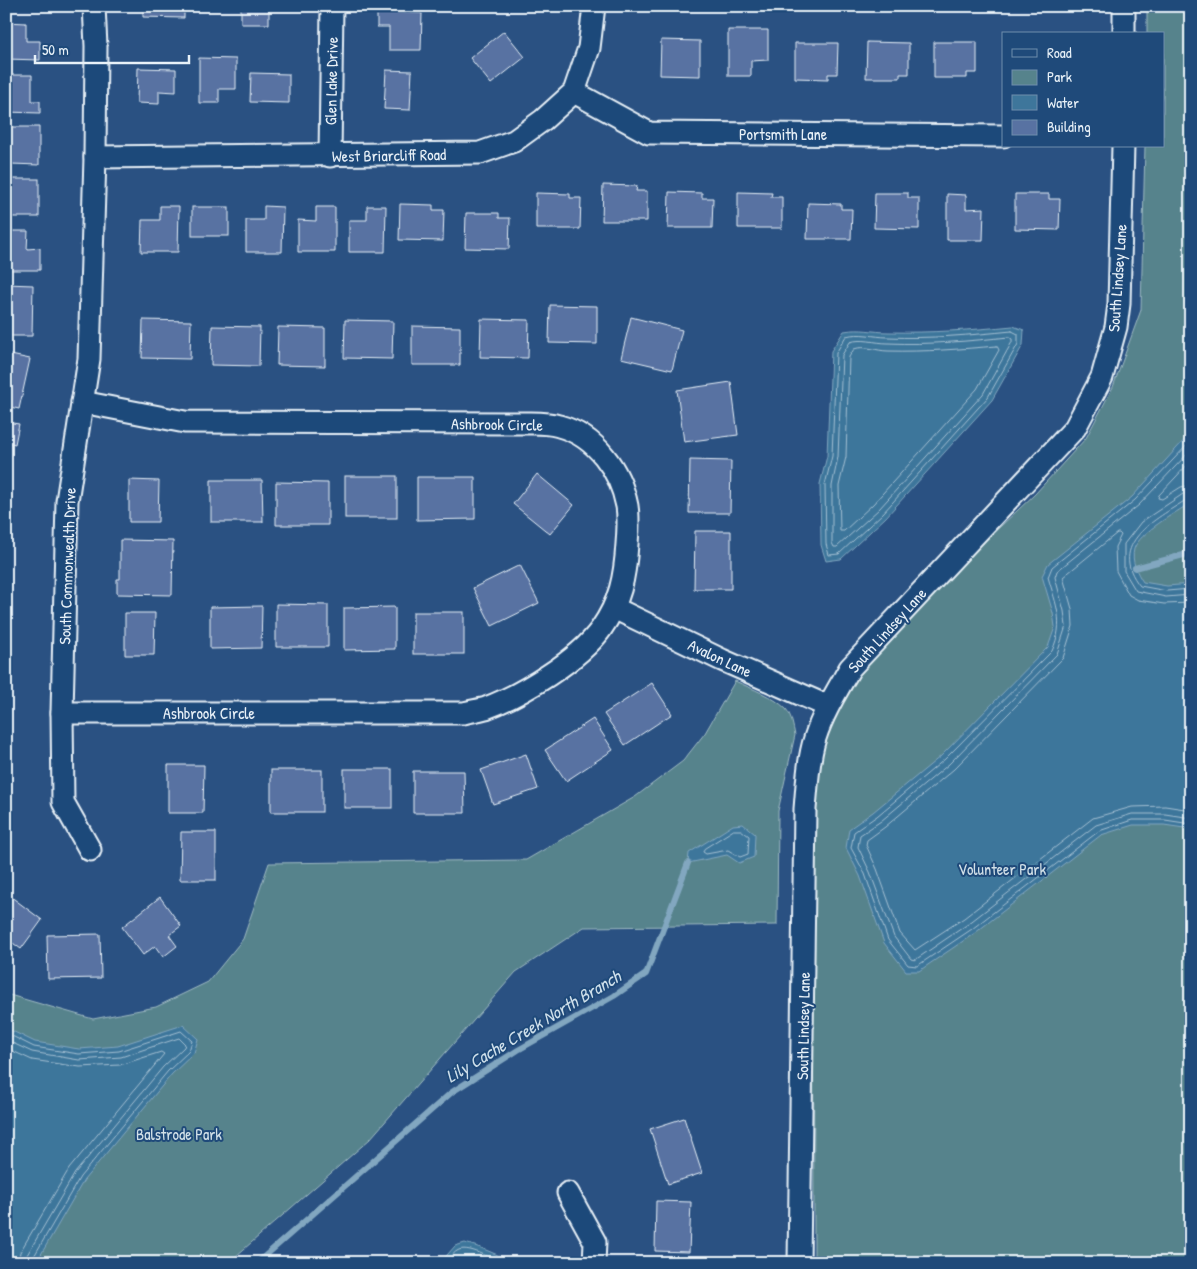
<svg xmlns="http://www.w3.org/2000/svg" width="1197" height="1269" font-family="'Patrick Hand',sans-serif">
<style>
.green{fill:#56838c;stroke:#9fbac2}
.water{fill:#3e769b;stroke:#82a7c0}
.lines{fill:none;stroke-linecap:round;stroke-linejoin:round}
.shore{stroke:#a4c0d3;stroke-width:1}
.stream{stroke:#82a7c0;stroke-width:6}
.building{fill:#5872a2;stroke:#e8f1f8}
.minor-casing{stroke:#e8f1f8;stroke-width:25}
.minor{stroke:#1f4a7a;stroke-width:21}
.labels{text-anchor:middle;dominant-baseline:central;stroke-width:4;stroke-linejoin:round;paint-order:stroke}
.street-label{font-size:16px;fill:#e8f1f8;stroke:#1f4a7a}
.park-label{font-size:16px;fill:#d2e0e8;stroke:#1f4a7a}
.water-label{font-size:18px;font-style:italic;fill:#cedfea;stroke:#1f4a7a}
</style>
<rect width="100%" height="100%" fill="#2a5182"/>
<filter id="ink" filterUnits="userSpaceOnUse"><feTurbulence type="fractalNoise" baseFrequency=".02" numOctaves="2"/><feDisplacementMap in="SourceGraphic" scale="10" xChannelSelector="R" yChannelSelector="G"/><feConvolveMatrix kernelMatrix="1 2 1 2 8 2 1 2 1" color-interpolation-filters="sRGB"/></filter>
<g filter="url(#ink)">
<g class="green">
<path d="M1147 6H1191V1263H814L813 748 850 668 1035 494 1086 438 1113 387 1141 310 1145 146H1163V34H1147Z"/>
<path d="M735 681C752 689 773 696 786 709 792 716 793 727 795 735L778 811 777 925 584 927 516 972 370 1139 228 1263H6V994L93 1019 156 1007 208 982 243 939 269 863 526 860 635 797 683 761 705 733Z"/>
</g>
<g class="water">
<path d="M1013 326 1024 330 1023 345 992 400 886 517 841 559 826 561 821 545 820 484 827 456 831 351 844 331C862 328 872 332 889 332 931 333 972 330 1013 326Z"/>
<path d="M1191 429V503C1176 512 1139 533 1134 549 1131 561 1137 573 1143 582L1167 586 1191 584V829L1164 825H1133L1101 835 975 933 919 971H906L884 943 860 876 846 848 849 829 873 812 941 756 1048 647 1055 627 1053 613 1042 576 1048 564 1132 497 1187 437Z"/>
<path d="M743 824 755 834 754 857 739 863 727 855 688 863 689 853 733 825Z"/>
<path d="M183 1025 198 1039 194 1053 172 1074 84 1180 36 1263H6V1028L35 1042 79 1049 118 1046Z"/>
<path d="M465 1243 481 1248 517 1263H440L455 1246Z"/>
</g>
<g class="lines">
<g class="shore">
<path d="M1012 331 1018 334V344L988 397 883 513 839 554 829 555 826 544 825 485 832 456 836 353 846 336C860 332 874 337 888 337 929 339 971 335 1012 331Z"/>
<path d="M1009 337 1012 339V342L983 394 879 509 837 547H834L832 543V486L838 457 842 355 850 342C862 338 875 343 888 343 929 345 969 341 1009 337Z"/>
<path d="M997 346 999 350 977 389 873 504 844 531H840L839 486 846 457 849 357 854 349C865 345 877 351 888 351 925 352 961 349 997 346Z"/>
<path d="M1191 441 1135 500 1052 567 1048 577C1056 605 1065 622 1052 651L945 759 877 816 854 832 851 848 865 874 888 940 908 965 917 966 972 929 1099 831 1132 820H1165L1191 824"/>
<path d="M1191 450 1139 505 1057 571 1055 577 1064 611 1066 626 1057 654 949 764 881 821 860 835 858 847 870 872 894 937 911 959 915 960 968 924 1096 825 1132 814H1165L1191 818"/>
<path d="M1191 461 1159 495 1158 498 1162 499 1181 487 1191 485"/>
<path d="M1191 493 1183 494 1141 522 1124 544V571L1136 591 1166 597 1191 595"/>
<path d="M1191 499 1186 500C1156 519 1106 544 1140 586L1167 591 1191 589"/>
<path d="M1191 603 1164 604 1138 600 1129 595 1116 571 1115 547 1121 535 1119 533H1117L1063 577 1072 609 1073 626 1063 658 954 769 885 827 867 840 866 845 877 869 900 933 915 950 964 918 1093 818 1132 807 1165 806 1191 810"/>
<path d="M734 830H741L749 836 748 854 740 857 728 850 706 854 703 852 704 849Z"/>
<path d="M6 1033 34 1047 79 1054 119 1051 181 1031 192 1041 189 1051 168 1071 80 1177 33 1258 32 1263"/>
<path d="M6 1040 32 1052 79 1060 121 1057 179 1038 185 1044 184 1047 163 1067 75 1173 27 1255 26 1263"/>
<path d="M6 1048 32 1060 80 1067 120 1065 161 1052 164 1054 69 1169 20 1252 18 1263"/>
<path d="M447 1263C450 1259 453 1253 457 1251 467 1244 492 1259 502 1263"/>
</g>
<g class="stream">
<path d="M1135 568 1191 553"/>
<path d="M257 1263 452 1092 518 1050 614 996 646 974 688 863"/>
</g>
</g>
<g class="building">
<path d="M143 6H192V7H184V18L143 17Z"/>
<path d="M241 6H285H269V24H241Z"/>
<path d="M377 12 422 13 421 50H389V27H377Z"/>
<path d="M6 22 26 23V41H40V60L6 59Z"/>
<path d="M728 30H768V60L751 61V76H728Z"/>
<path d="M504 31 525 57 491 84 470 58Z"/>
<path d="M661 40 700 41V76L660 75Z"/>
<path d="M867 42 909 43V74H900V78H866Z"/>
<path d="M934 42H977V73H967V78H934Z"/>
<path d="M795 43H838L837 74H828V79L795 78Z"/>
<path d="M199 58 236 59V89H219V103H199Z"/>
<path d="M138 68 176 69V92L159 91V104L137 103Z"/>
<path d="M386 70 412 71 410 110 384 109Z"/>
<path d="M251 73 289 74V103L250 102Z"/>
<path d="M6 75H32V101H40V113L6 112Z"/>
<path d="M11 127H39V165L11 164Z"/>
<rect x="11" y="179" width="28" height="38"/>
<path d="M603 185 637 186 636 191H647V221H602Z"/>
<path d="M669 192 702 193V198H713L712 228H668Z"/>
<path d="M738 192 772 193 771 197H782V228H738Z"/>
<path d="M536 193 570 194V198H581L580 229H536Z"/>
<path d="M875 193H908V198H919V229L874 228Z"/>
<path d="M947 194 966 195V209L984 208 983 240H947Z"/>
<path d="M1015 194H1049V199H1060L1059 230 1015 229Z"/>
<path d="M808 203 841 204V209H852L851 239H807Z"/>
<path d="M400 204 433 205V210H444L443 241 399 240Z"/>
<path d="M160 206H179L178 252H141L142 220H160Z"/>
<path d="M264 206 283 207 282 252H246V220H264Z"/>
<path d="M367 206H386L385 252H349V220H367Z"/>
<rect x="192" y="207" width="37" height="29"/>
<path d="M316 207H335V252H298V220L316 221Z"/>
<path d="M466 213H499V218H510L509 249 465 248Z"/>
<path d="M6 231H28L27 249 40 248V270H6Z"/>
<path d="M6 284 33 285 32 336H6Z"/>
<path d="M550 305 597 306V344L549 343Z"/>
<path d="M631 317 682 330 672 370 621 358Z"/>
<path d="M481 319 529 320 528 358 480 357Z"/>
<path d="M143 320 191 321 190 359 142 358Z"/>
<path d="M345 320 393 321 392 359 344 358Z"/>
<path d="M212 326 260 327 259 366 211 365Z"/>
<path d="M412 326 460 327V365H412Z"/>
<path d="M278 327 325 328V366L277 365Z"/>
<path d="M6 354 30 359 19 409 6 406Z"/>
<path d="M731 382 738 435 684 442 677 390Z"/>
<path d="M6 422 19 424 15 444 11 443 6 468Z"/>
<path d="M690 460 731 461 730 513H689Z"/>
<path d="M537 474 574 505 550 534 513 504Z"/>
<rect x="345" y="476" width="52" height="42"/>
<path d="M417 477H475V519L417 520Z"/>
<path d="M129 480 159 481 158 522H129Z"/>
<path d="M211 480H262L263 522H211Z"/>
<path d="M276 482 328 483V525H276Z"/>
<path d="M695 531H731V589H694Z"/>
<path d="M120 540 173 541 172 595 117 594V579H120Z"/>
<path d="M520 565 539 603 492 626 473 588Z"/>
<path d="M276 604 328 605V647H276Z"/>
<path d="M262 606 261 648 210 649V607Z"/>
<path d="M395 607V649L344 650V608Z"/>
<rect x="413" y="612" width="51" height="42"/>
<path d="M125 613H155L154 655H125Z"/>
<path d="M652 683 672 714 625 745 604 714Z"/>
<path d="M593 719 613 750 566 781 545 750Z"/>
<path d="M526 754 538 789 493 804 481 770Z"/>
<path d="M168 765H204L203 813H168Z"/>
<rect x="344" y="769" width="48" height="39"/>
<rect x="271" y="770" width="51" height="42"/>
<path d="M413 771H464L465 813H413Z"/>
<path d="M181 832H216V880H180Z"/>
<path d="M6 893 42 920 21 949 6 938Z"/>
<path d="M160 897 181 926 169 935 177 946 163 957 155 946 143 955 122 927Z"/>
<path d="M100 934 101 978 48 979 47 935Z"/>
<path d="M684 1118 702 1173 668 1184 650 1129Z"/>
<path d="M656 1201 691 1202 689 1252 655 1251Z"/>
</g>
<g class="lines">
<defs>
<g id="minor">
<path d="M1124 34V6"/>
<path d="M574 92 649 133 1003 136"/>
<path d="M330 156 332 6"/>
<path d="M95 157 480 153 514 141 543 120 574 92 589 48 594 6"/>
<path d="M614 608 722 660 827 706"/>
<path d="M62 713H464C471 711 479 710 486 708 521 695 579 660 601 629 620 602 625 577 627 544 628 531 629 518 627 506 620 470 596 436 559 426 547 422 534 423 522 423L185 422 82 402"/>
<path d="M90 850 63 802 62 713 67 501 89 359 95 157 96 46 94 6"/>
<path d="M568 1193 595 1242 594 1263"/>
<path d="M799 1263 805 809C807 786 808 760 815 738 823 713 837 691 850 668L1075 428 1102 377 1116 327 1119 304 1123 146"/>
</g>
</defs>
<use href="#minor" class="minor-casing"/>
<use href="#minor" class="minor"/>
</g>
</g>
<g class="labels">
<g class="street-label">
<text transform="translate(331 81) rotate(-89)">Glen Lake Drive</text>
<text x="783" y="134">Portsmith Lane</text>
<text transform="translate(389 155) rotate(-1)">West Briarcliff Road</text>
<text transform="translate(1117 278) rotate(-86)">South Lindsey Lane</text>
<text transform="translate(497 424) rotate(1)">Ashbrook Circle</text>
<text transform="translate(67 566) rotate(-88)">South Commonwealth Drive</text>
<text transform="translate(887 630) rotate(-48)">South Lindsey Lane</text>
<text transform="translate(720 658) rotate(25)">Avalon Lane</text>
<text x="209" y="713">Ashbrook Circle</text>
<text transform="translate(803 1026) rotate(-89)">South Lindsey Lane</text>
</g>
<g class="park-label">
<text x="1002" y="869">Volunteer Park</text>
<text x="179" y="1134">Balstrode Park</text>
</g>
<g class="water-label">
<text transform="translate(533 1026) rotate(-31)">Lily Cache Creek North Branch</text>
</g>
</g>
<rect width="1197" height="1269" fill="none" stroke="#1f4a7a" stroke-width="25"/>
<rect x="12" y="12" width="1172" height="1244" fill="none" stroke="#e8f1f8" stroke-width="2" filter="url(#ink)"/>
<rect x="1002" y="32" width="162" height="115" fill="#1f4a7a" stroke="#6f8dac"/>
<rect x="1012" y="49" width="25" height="8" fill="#1f4a7a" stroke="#6f8dac"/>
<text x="1047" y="58" font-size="15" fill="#e8f1f8">Road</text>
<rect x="1012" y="70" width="25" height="15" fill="#56838c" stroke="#6f8dac"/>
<text x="1047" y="82" font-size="15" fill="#e8f1f8">Park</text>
<rect x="1012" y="95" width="25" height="15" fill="#3e769b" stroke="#6f8dac"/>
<text x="1047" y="108" font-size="15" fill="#e8f1f8">Water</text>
<rect x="1012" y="120" width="25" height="15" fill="#5872a2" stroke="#6f8dac"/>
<text x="1047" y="132" font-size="15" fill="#e8f1f8">Building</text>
<path d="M35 55v8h154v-8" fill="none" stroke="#e8f1f8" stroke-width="2.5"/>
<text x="42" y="55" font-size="15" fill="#e8f1f8" stroke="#1f4a7a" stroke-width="4" paint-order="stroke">50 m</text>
</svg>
